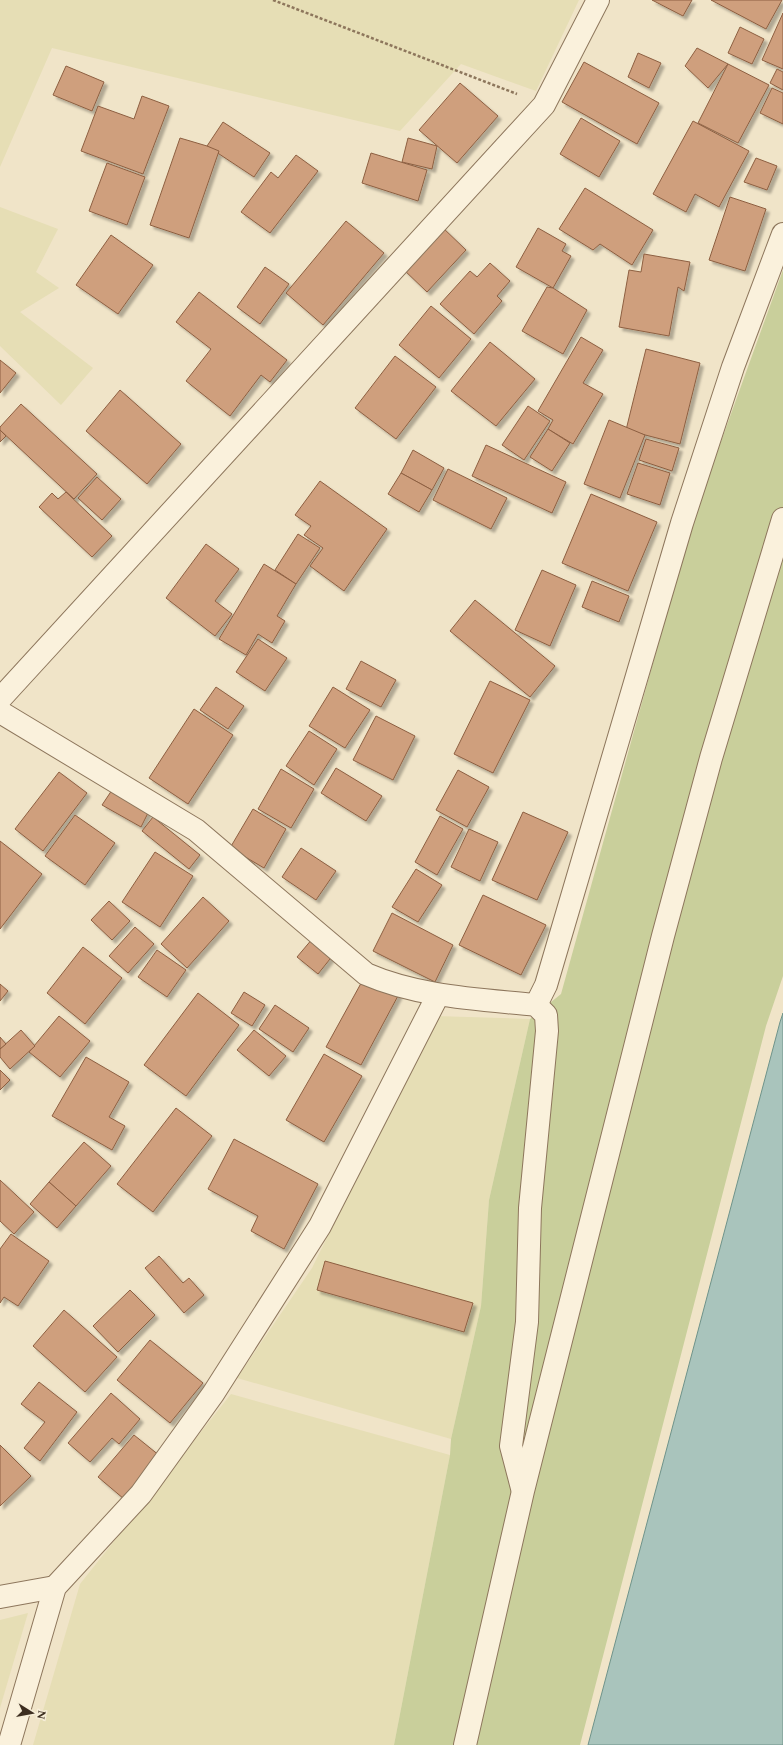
<svg xmlns="http://www.w3.org/2000/svg" width="783" height="1745" font-family="Spectral,serif">
<style>
.farmland{fill:#e6deb5}
.green{fill:#c9cf9b}
.water{fill:#a9c4bc;stroke:#6f938a}
.building{fill:#cf9f7d;stroke:#8d5f41;filter:url(#shadow)}
.lines{fill:none;stroke-linecap:round;stroke-linejoin:round}
.street-casing{stroke:#8d765c;stroke-width:24}
.path{stroke:#8d765c;stroke-width:2.5;stroke-dasharray:3 2;stroke-linecap:butt}
.street{stroke:#faf1dc;stroke-width:22}
</style>
<defs>
<filter id="shadow"><feDropShadow dx="3.5" dy="3.5" stdDeviation="1" flood-color="#0004"/></filter>
</defs>
<rect width="100%" height="100%" fill="#f0e4c8"/>
<g class="farmland">
<path d="M0 0H579L536 91 461 64 400 131 52 48 0 167Z"/>
<path d="M0 207 58 229 36 272 59 288 20 312 93 368 61 405 0 346Z"/>
<path d="M436 1016 530 1019 489 1200 481 1306 451 1439 237 1378 312 1268Z"/>
<path d="M231 1394 450 1455 394 1745H33L80 1584Z"/>
<path d="M28 1613 0 1708V1620Z"/>
</g>
<path class="green" d="M783 270V976L766 1026 580 1745H394L450 1455 451 1439 481 1306 489 1200 530 1019 561 994 693 519Z"/>
<path class="water" d="M783 1013V1745H588L780 1022Z"/>
<g class="building">
<path d="M652 0H692L683 16Z"/>
<path d="M711 0H782L766 29Z"/>
<path d="M783 13V69L762 60Z"/>
<path d="M740 27 764 39 752 64 728 53Z"/>
<path d="M697 48 728 64 708 88 685 66Z"/>
<path d="M638 53 661 63 649 88 628 77Z"/>
<path d="M584 62 659 103 637 144 562 102Z"/>
<path d="M728 64 769 85 738 143 698 123Z"/>
<path d="M66 66 104 82 92 111 53 95Z"/>
<path d="M777 69 783 72V90L770 83Z"/>
<path d="M460 83 498 116 457 163 419 130Z"/>
<path d="M772 88 783 93V124L760 113Z"/>
<path d="M142 96 169 106 143 174 81 151 98 106 134 119Z"/>
<path d="M581 118 620 141 599 177 560 154Z"/>
<path d="M693 121 749 151 719 207 695 194 686 212 653 194Z"/>
<path d="M223 122 270 153 254 177 207 146Z"/>
<path d="M180 138 207 146 219 151 189 238 150 225Z"/>
<path d="M408 138 437 146 432 169 402 162Z"/>
<path d="M371 153 427 170 418 201 362 183Z"/>
<path d="M296 155 318 171 270 233 241 212 271 172 278 178Z"/>
<path d="M756 158 777 166 767 190 744 182Z"/>
<path d="M107 163 145 177 127 225 89 211Z"/>
<path d="M585 188 653 230 632 265 600 244 593 250 559 229Z"/>
<path d="M730 197 766 209 745 271 709 260Z"/>
<path d="M346 221 384 253 323 325 286 293Z"/>
<path d="M441 226 466 250 427 292 402 268Z"/>
<path d="M538 228 566 244 562 251 571 256 553 288 516 267Z"/>
<path d="M111 235 153 265 118 314 76 285Z"/>
<path d="M644 254 690 262 684 291 678 287 669 336 619 327 629 270 641 272Z"/>
<path d="M490 263 510 281 497 296 502 301 474 334 440 304 470 271 477 277Z"/>
<path d="M265 267 289 284 260 324 237 307Z"/>
<path d="M547 287 553 288 587 310 563 354 522 331Z"/>
<path d="M199 292 287 360 270 382 261 375 230 416 186 381 211 349 176 322Z"/>
<path d="M431 306 471 339 439 378 399 345Z"/>
<path d="M581 337 603 350 583 383 603 394 573 444 548 429 553 420 538 411Z"/>
<path d="M490 342 535 379 496 426 451 391Z"/>
<path d="M646 349 700 363 680 444 626 430Z"/>
<path d="M395 356 436 387 396 439 355 408Z"/>
<path d="M0 360 16 373 0 393Z"/>
<path d="M120 390 181 444 147 484 86 431Z"/>
<path d="M21 404 97 474 74 499 0 430V427Z"/>
<path d="M528 406 550 421 524 460 502 445Z"/>
<path d="M609 420 645 435 620 498 584 484Z"/>
<path d="M548 429 570 443 552 471 530 457Z"/>
<path d="M0 430 6 436 0 442Z"/>
<path d="M646 439 679 448 672 471 639 460Z"/>
<path d="M486 445 566 482 552 513 472 476Z"/>
<path d="M413 450 444 468 432 490 401 473Z"/>
<path d="M638 463 670 473 660 505 627 494Z"/>
<path d="M448 469 507 498 491 529 433 500Z"/>
<path d="M401 473 432 490 419 512 388 494Z"/>
<path d="M97 477 121 499 102 520 78 498Z"/>
<path d="M320 481 387 529 344 591 310 566 323 548 304 535 311 526 295 515Z"/>
<path d="M66 492 112 536 92 557 39 507 52 493 58 499Z"/>
<path d="M591 494 657 522 628 591 562 563Z"/>
<path d="M298 534 320 548 296 584 275 570Z"/>
<path d="M206 544 239 569 215 601 232 614 215 636 166 598Z"/>
<path d="M264 564 296 584 277 616 285 621 272 643 258 634 246 655 219 639Z"/>
<path d="M542 570 576 585 550 646 515 630Z"/>
<path d="M592 581 629 596 619 622 582 607Z"/>
<path d="M475 600 555 666 530 697 450 631Z"/>
<path d="M258 639 287 658 265 691 236 672Z"/>
<path d="M361 661 396 680 381 707 346 689Z"/>
<path d="M490 681 530 700 493 773 454 754Z"/>
<path d="M216 687 244 706 228 729 200 710Z"/>
<path d="M333 687 370 710 345 748 309 726Z"/>
<path d="M194 709 233 735 188 804 149 778Z"/>
<path d="M376 716 415 736 393 780 353 760Z"/>
<path d="M309 731 337 749 314 785 286 766Z"/>
<path d="M336 768 382 796 366 821 321 793Z"/>
<path d="M281 769 314 789 291 828 258 809Z"/>
<path d="M458 770 489 787 467 827 436 810Z"/>
<path d="M59 772 87 793 43 851 15 829Z"/>
<path d="M112 790 149 811 141 827 102 805Z"/>
<path d="M253 809 286 829 264 868 230 848Z"/>
<path d="M523 812 568 832 537 900 492 880Z"/>
<path d="M75 815 115 843 85 885 45 856Z"/>
<path d="M440 816 463 829 437 875 415 862Z"/>
<path d="M153 817 200 855 189 869 142 831Z"/>
<path d="M469 829 498 842 480 881 451 867Z"/>
<path d="M0 841 42 874 0 929Z"/>
<path d="M301 848 336 871 316 900 282 877Z"/>
<path d="M155 852 193 876 160 927 122 902Z"/>
<path d="M416 869 442 885 418 922 392 907Z"/>
<path d="M483 895 546 925 521 975 459 945Z"/>
<path d="M203 897 229 921 187 968 161 944Z"/>
<path d="M109 901 130 921 112 940 91 920Z"/>
<path d="M392 913 453 945 435 982 373 951Z"/>
<path d="M135 927 154 944 128 973 109 956Z"/>
<path d="M313 938 334 954 318 974 297 957Z"/>
<path d="M83 947 122 978 85 1024 47 993Z"/>
<path d="M157 950 186 970 167 997 138 977Z"/>
<path d="M365 976 399 994 361 1065 326 1047Z"/>
<path d="M0 984 8 991 0 1001Z"/>
<path d="M244 992 265 1005 252 1026 231 1013Z"/>
<path d="M198 993 239 1025 186 1096 144 1065Z"/>
<path d="M275 1005 309 1028 293 1052 259 1029Z"/>
<path d="M59 1016 90 1041 60 1077 29 1052Z"/>
<path d="M21 1030 35 1046 10 1069 0 1057V1049Z"/>
<path d="M254 1030 286 1056 269 1076 237 1050Z"/>
<path d="M0 1037 6 1044 0 1049Z"/>
<path d="M324 1054 362 1076 324 1142 286 1120Z"/>
<path d="M86 1057 129 1082 109 1117 125 1126 112 1150 52 1116Z"/>
<path d="M0 1070 10 1080 0 1090Z"/>
<path d="M176 1108 212 1136 153 1212 117 1184Z"/>
<path d="M234 1139 318 1184 284 1249 251 1231 258 1216 208 1189Z"/>
<path d="M84 1142 111 1166 76 1206 49 1182Z"/>
<path d="M0 1180 34 1212 14 1234 0 1221Z"/>
<path d="M49 1182 76 1206 57 1228 30 1204Z"/>
<path d="M11 1234 49 1261 18 1306 4 1297 0 1303V1249Z"/>
<path d="M159 1256 183 1283 189 1278 204 1295 184 1313 145 1268Z"/>
<path d="M325 1261 473 1303 464 1332 317 1290Z"/>
<path d="M130 1290 155 1315 118 1352 93 1326Z"/>
<path d="M64 1310 117 1357 85 1392 33 1346Z"/>
<path d="M150 1340 203 1383 170 1423 117 1380Z"/>
<path d="M39 1382 77 1412 40 1461 24 1448 45 1422 21 1404Z"/>
<path d="M111 1393 140 1419 119 1444 112 1438 90 1462 68 1443Z"/>
<path d="M134 1435 160 1456 124 1499 98 1477Z"/>
<path d="M0 1445 31 1476 0 1506Z"/>
</g>
<g class="lines">
<defs>
<g id="street">
<path d="M0 699 544 105 598 0"/>
<path d="M0 712 196 830 366 974C419 997 478 999 536 1005L546 1015 547 1031 530 1208 527 1322 511 1446 522 1488"/>
<path d="M536 1005 546 985 682 523 733 367 783 234"/>
<path d="M0 1597 55 1587"/>
<path d="M9 1745 55 1587 141 1494 213 1394 320 1226 438 995"/>
<path d="M465 1745 523 1491 663 936 711 758 783 519"/>
</g>
</defs>
<use href="#street" class="street-casing"/>
<path class="path" d="M273 0 517 94"/>
<use href="#street" class="street"/>
</g>
<g transform="translate(32 1713) rotate(101)" stroke="#f7eed8" stroke-width="3" paint-order="stroke">
<path d="M0-3L7 15L0 10L-7 15Z" fill="#3d2e20"/>
<text y="-6" font-size="11" font-weight="bold" text-anchor="middle" fill="#3d2e20">N</text>
</g>
</svg>
